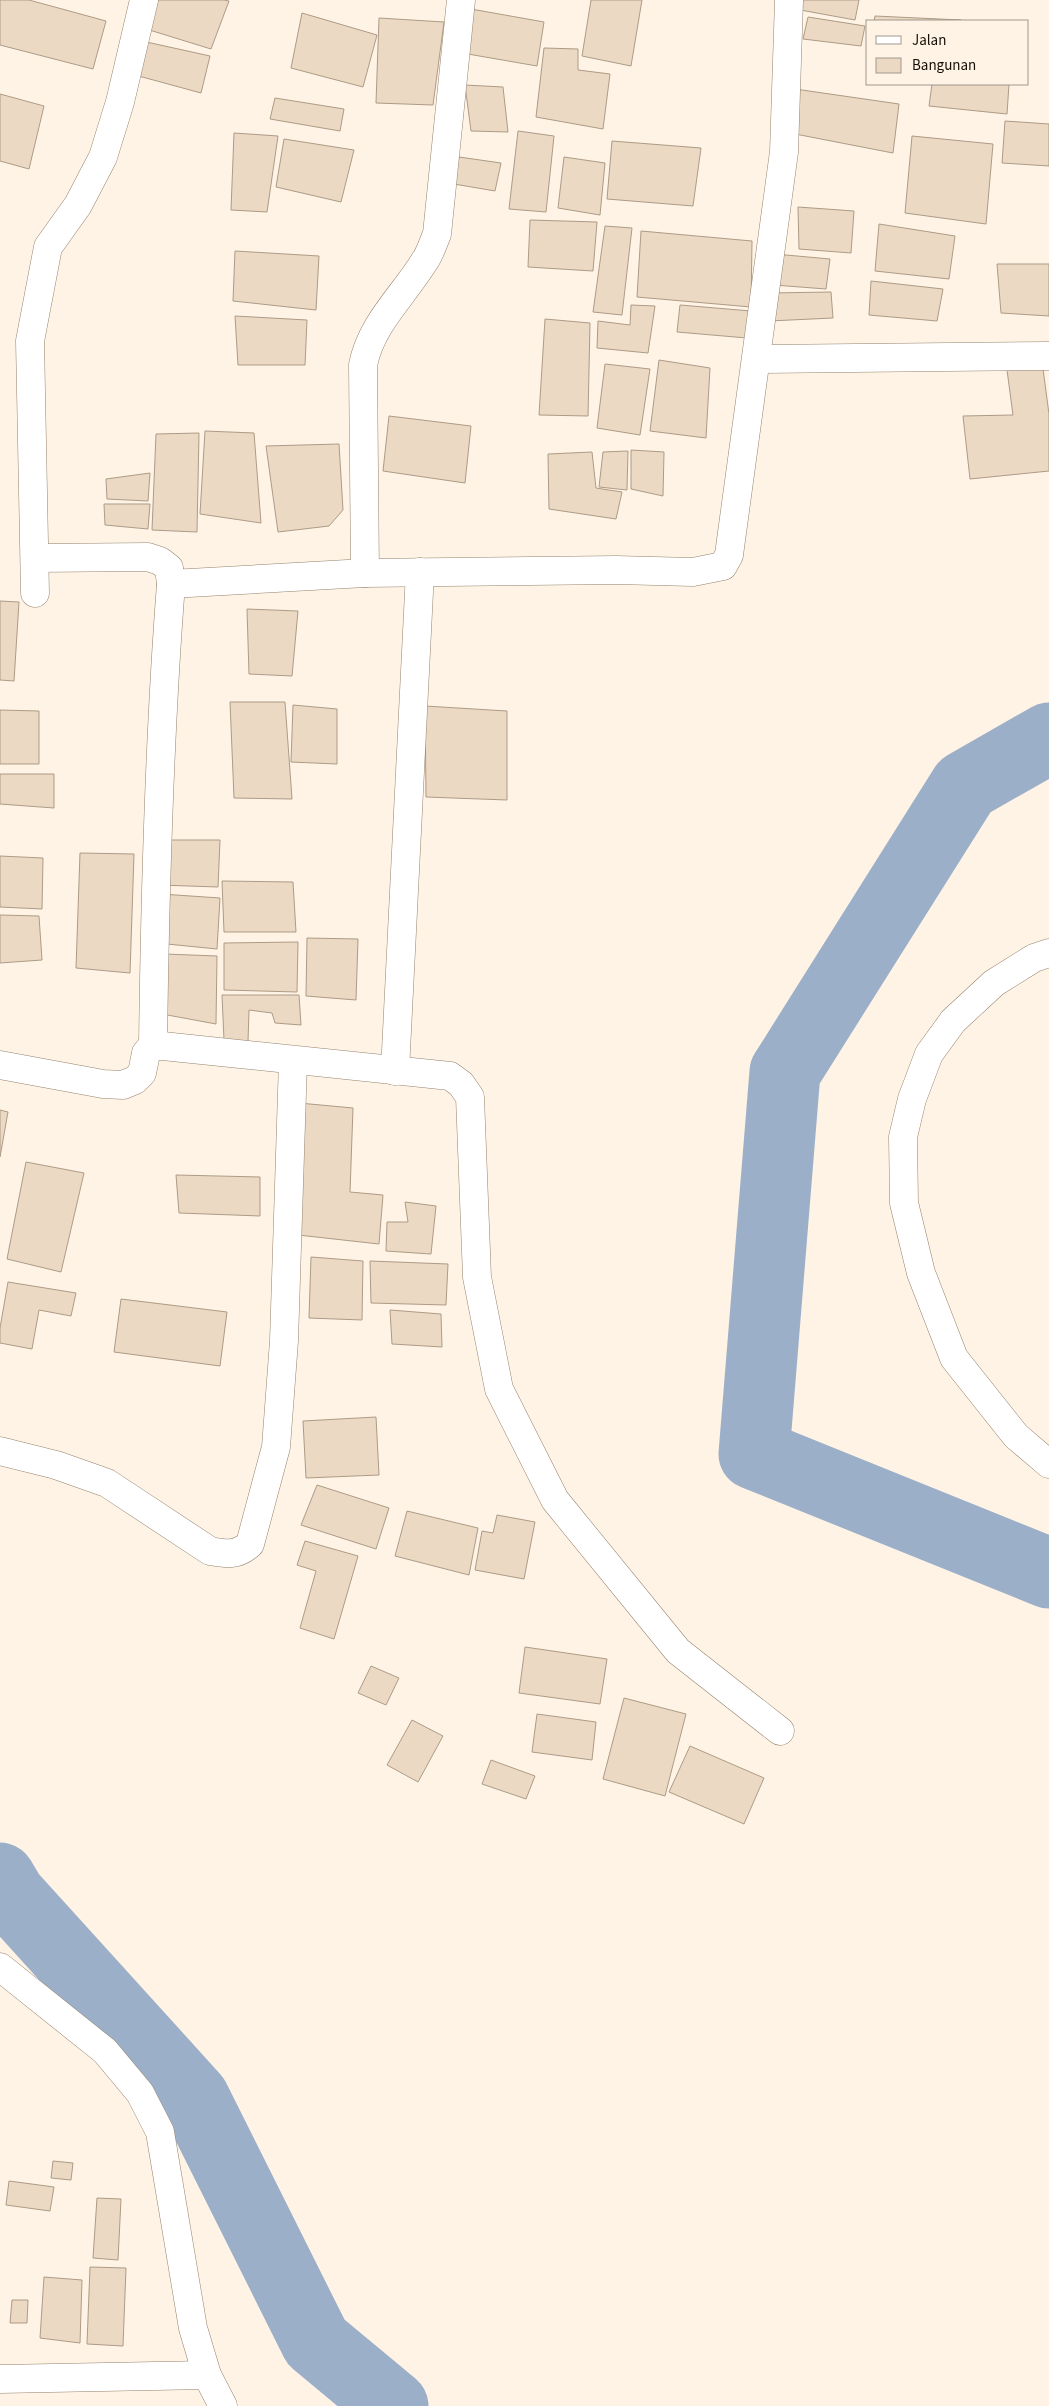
<svg xmlns="http://www.w3.org/2000/svg" width="1049" height="2406" font-family="'Source Sans 3',sans-serif">
<style>
.lines{fill:none;stroke-linecap:round;stroke-linejoin:round}
.river{stroke:#9cafc9;stroke-width:71}
.building{fill:#ecd9c3;stroke:#ad9b86}
.street-casing{stroke:#95836f;stroke-width:29}
.street{stroke:#fff;stroke-width:28}
</style>
<rect width="100%" height="100%" fill="#fef3e5"/>
<g class="lines">
<g class="river">
<path d="M1049 738 965 786 785 1072 754 1454 1049 1573"/>
<path d="M0 1878 10 1895 194 2098 316 2342 393 2406"/>
</g>
</g>
<g class="building">
<path d="M0 0H29L106 21 93 69 0 45Z"/>
<path d="M153 0H224L229 1 211 49 143 28Z"/>
<path d="M591 0H642L631 66 582 56Z"/>
<path d="M796 0H859L855 20 795 9Z"/>
<path d="M471 9 544 22 537 66 462 53Z"/>
<path d="M302 13 377 35 363 87 291 68Z"/>
<path d="M875 16 961 20 874 21Z"/>
<path d="M808 17 865 26 861 46 803 39Z"/>
<path d="M379 18 444 22 433 105 376 103Z"/>
<path d="M142 41 210 56 201 93 135 75Z"/>
<path d="M544 48 578 49V70L610 74 603 129 536 117Z"/>
<path d="M932 84H1009L1007 114 929 106Z"/>
<path d="M465 85 503 87 508 132 471 131Z"/>
<path d="M795 89 899 104 893 153 790 133Z"/>
<path d="M0 94 44 106 29 169 0 161Z"/>
<path d="M275 98 344 109 340 131 270 119Z"/>
<path d="M1005 121 1049 124V166L1002 163Z"/>
<path d="M518 131 554 136 546 212 509 209Z"/>
<path d="M234 133 278 136 267 212 231 210Z"/>
<path d="M912 136 993 144 986 224 905 213Z"/>
<path d="M284 139 354 150 341 202 276 187Z"/>
<path d="M612 141 701 148 693 206 607 199Z"/>
<path d="M459 157 501 163 495 191 454 184Z"/>
<path d="M564 157 605 163 600 215 558 208Z"/>
<path d="M798 207 854 211 851 253 799 249Z"/>
<path d="M530 220 597 222 593 271 528 267Z"/>
<path d="M879 224 955 236 949 279 875 271Z"/>
<path d="M605 226 632 228 622 315 593 312Z"/>
<path d="M641 231 752 241 751 307 637 297Z"/>
<path d="M235 251 319 256 316 310 233 301Z"/>
<path d="M775 254 830 259 826 289 774 285Z"/>
<path d="M997 264H1049V316L1001 313Z"/>
<path d="M871 281 943 289 937 321 869 315Z"/>
<path d="M831 292 833 318 769 321V293Z"/>
<path d="M631 305 655 306 648 353 597 348 598 321 630 325Z"/>
<path d="M680 305 751 311 747 338 677 332Z"/>
<path d="M235 316 307 320 305 365H238Z"/>
<path d="M545 319 590 323 588 416 539 415Z"/>
<path d="M659 360 710 368 706 438 650 431Z"/>
<path d="M605 364 650 369 640 435 597 428Z"/>
<path d="M1043 369 1049 414V471L970 479 963 416 1013 415 1007 370Z"/>
<path d="M389 416 471 426 465 483 383 471Z"/>
<path d="M205 431 254 433 261 523 200 514Z"/>
<path d="M199 433 197 532 152 530 156 434Z"/>
<path d="M339 444 343 510 329 526 278 532 266 446Z"/>
<path d="M631 450 664 452 663 496 631 489Z"/>
<path d="M628 451 627 490 599 487 603 452Z"/>
<path d="M592 452 596 488 622 492 616 519 549 509 548 454Z"/>
<path d="M150 473 148 501 107 499 106 479Z"/>
<path d="M104 504H150L148 529 105 525Z"/>
<path d="M0 601 19 602 14 681 0 680Z"/>
<path d="M247 609 298 611 292 676 249 674Z"/>
<path d="M230 702H285L292 799 234 798Z"/>
<path d="M293 705 337 709V764L291 762Z"/>
<path d="M425 706 507 711V800L426 797Z"/>
<path d="M0 710 39 711V764H0Z"/>
<path d="M0 774H54V808L0 804Z"/>
<path d="M158 840H220L218 887 159 885Z"/>
<path d="M80 853 134 854 130 973 76 968Z"/>
<path d="M0 856 43 858 42 909 0 907Z"/>
<path d="M222 881 293 882 296 932H224Z"/>
<path d="M161 894 220 898 217 949 157 943Z"/>
<path d="M0 915 39 916 42 960 0 963Z"/>
<path d="M307 938 358 939 356 1000 306 996Z"/>
<path d="M298 942 297 992 224 990V943Z"/>
<path d="M165 954 217 956 216 1024 162 1014Z"/>
<path d="M222 995H299L301 1025 275 1023 272 1013 249 1010 248 1042 224 1040Z"/>
<path d="M299 1103 353 1108 350 1192 383 1195 379 1244 298 1235Z"/>
<path d="M0 1110 8 1112 0 1157Z"/>
<path d="M26 1162 84 1173 61 1272 7 1259Z"/>
<path d="M176 1175 260 1177V1216L179 1213Z"/>
<path d="M405 1202 436 1206 431 1254 386 1251 387 1222H408Z"/>
<path d="M311 1257 363 1261 362 1320 309 1318Z"/>
<path d="M370 1261 448 1264 446 1305 371 1303Z"/>
<path d="M8 1282 76 1293 71 1316 39 1310 32 1349 0 1343V1328Z"/>
<path d="M121 1299 227 1312 220 1366 114 1352Z"/>
<path d="M390 1310 441 1314 442 1347 392 1344Z"/>
<path d="M376 1417 379 1475 306 1478 303 1421Z"/>
<path d="M317 1485 389 1508 376 1549 301 1525Z"/>
<path d="M407 1511 478 1528 469 1575 395 1556Z"/>
<path d="M497 1515 535 1522 524 1579 475 1570 482 1531 493 1533Z"/>
<path d="M305 1541 358 1556 334 1639 300 1628 316 1571 297 1565Z"/>
<path d="M525 1647 607 1659 600 1704 519 1693Z"/>
<path d="M371 1666 399 1678 386 1705 358 1693Z"/>
<path d="M624 1698 686 1714 665 1796 603 1779Z"/>
<path d="M537 1714 596 1722 592 1760 532 1752Z"/>
<path d="M412 1720 443 1736 418 1782 387 1765Z"/>
<path d="M690 1746 764 1778 744 1824 669 1792Z"/>
<path d="M491 1760 535 1776 526 1799 482 1784Z"/>
<path d="M53 2161 73 2163 71 2180 51 2178Z"/>
<path d="M9 2181 54 2187 50 2211 6 2205Z"/>
<path d="M97 2198 121 2199 118 2260 93 2258Z"/>
<path d="M90 2267 126 2268 123 2346 87 2344Z"/>
<path d="M44 2277 82 2280 80 2343 40 2338Z"/>
<path d="M12 2300H28L27 2323H10Z"/>
</g>
<g class="lines">
<defs>
<g id="street">
<path d="M757 359 1049 356"/>
<path d="M35 558 148 557 160 561 169 568 171 584 365 573 616 570 693 572 723 566 729 555 731 540 784 152 789 0"/>
<path d="M365 573 363 365C371 324 403 296 424 262 430 254 433 243 437 234L461 0"/>
<path d="M35 593 30 341 48 247 78 205 103 157 120 102 144 0"/>
<path d="M1049 953 1034 958 994 983 953 1021 929 1054 912 1099 903 1137 904 1203 921 1273 954 1358 1016 1436 1049 1464"/>
<path d="M153 1045C155 891 159 737 171 584"/>
<path d="M0 1065 103 1084 123 1085 135 1080 142 1073 146 1053 153 1045 450 1076 461 1084 470 1097 477 1277 499 1389 555 1500 678 1651 780 1731"/>
<path d="M395 1071 420 572"/>
<path d="M0 1451 56 1465 107 1483 210 1551C226 1554 237 1556 250 1544L276 1447 284 1341 293 1061"/>
<path d="M0 1967 105 2051 140 2093 160 2132 193 2328 207 2375 223 2406"/>
<path d="M0 2379 207 2375"/>
</g>
</defs>
<use href="#street" class="street-casing"/>
<use href="#street" class="street"/>
</g>
<rect x="866" y="20" width="162" height="65" fill="#fef3e5" stroke="#a0978c"/>
<rect x="876" y="36" width="25" height="8" fill="#ffffff" stroke="#a0978c"/>
<text x="912" y="45" font-size="15" fill="#140e06">Jalan</text>
<rect x="876" y="58" width="25" height="15" fill="#ecd9c3" stroke="#a0978c"/>
<text x="912" y="70" font-size="15" fill="#140e06">Bangunan</text>
</svg>
